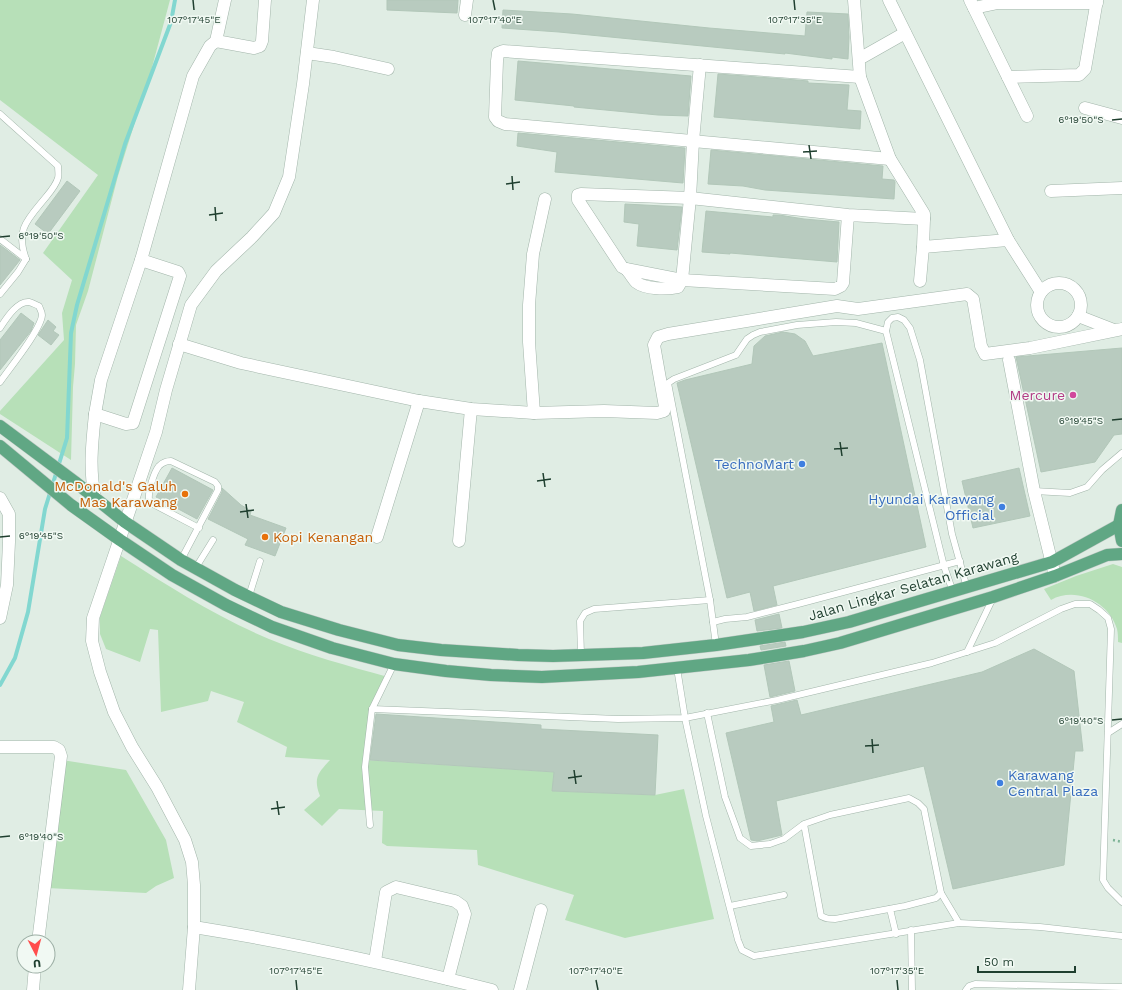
<svg xmlns="http://www.w3.org/2000/svg" width="1122" height="990" font-family="'Work Sans',sans-serif">
<style>
.green{fill:#b7e0b8}
.lines{fill:none;stroke-linecap:round;stroke-linejoin:round}
.stream{stroke:#82d7d0;stroke-width:4}
.building{fill:#b8cbbf;stroke:#b2c7b9}
.service-casing{stroke:#a2b5aa;stroke-width:7}
.minor-casing{stroke:#a2b5aa;stroke-width:13}
.primary-casing{stroke:#c0c9c5;stroke-width:13}
.path{stroke:#7db396;stroke-width:2.5;stroke-dasharray:2 3;stroke-linecap:butt}
.service{stroke:#fff;stroke-width:6}
.minor{stroke:#fff;stroke-width:12}
.primary{stroke:#60a784;stroke-width:12}
.ticks{fill:none;stroke:#1f3f2f;stroke-width:1.5}
.hotel-dot{fill:#d1479c;stroke:#f1f9f3;stroke-width:1.5}
.shop-dot{fill:#3f7fe0;stroke:#f1f9f3;stroke-width:1.5}
.food-dot{fill:#e8710a;stroke:#f1f9f3;stroke-width:1.5}
.labels{text-anchor:middle;dominant-baseline:central;stroke-width:3;stroke-linejoin:round;paint-order:stroke}
.hotel-label{font-size:14px;fill:#b23c85;stroke:#f1f9f3;text-anchor:end}
.shop-label{font-size:14px;fill:#366cbe;stroke:#f1f9f3;text-anchor:end}
.food-label{font-size:14px;fill:#c56008;stroke:#f1f9f3;text-anchor:end}
.street-label{font-size:14px;fill:#1f3f2f;stroke:#f1f9f3}
.ticks-label{font-size:10px;text-anchor:middle;fill:#1f3f2f;stroke:#f1f9f3;stroke-width:3;stroke-linejoin:round;paint-order:stroke}
</style>
<rect width="100%" height="100%" fill="#e0ede4"/>
<g class="green">
<path d="M0 0H170L151 71 118 176 88 291 76 325 75 364 73 387 71 460 0 414V411L64 340 62 313 72 280 43 253 98 175 0 100Z"/>
<path d="M121 556C168 586 217 617 269 639 308 655 348 666 388 677L372 709 366 760 554 772 553 791 655 795 684 789 714 919 625 938 565 920 574 895 478 865 477 850 387 846 382 843 383 811 339 809 322 826 304 810 320 796C313 778 318 773 330 760L285 757 287 747 237 722 244 702 211 691 208 701 161 712 158 630 150 629 140 662 106 649 100 634V617Z"/>
<path d="M1113 564 1122 567V643L1118 642C1118 638 1118 633 1117 629 1109 602 1076 586 1051 600L1044 589 1076 576Z"/>
<path d="M62 760 126 770 166 840 174 878 156 886 146 893 47 888Z"/>
</g>
<g class="lines">
<path class="stream" d="M0 685 15 658 28 612 45 509 67 438 71 333 77 305 125 144 171 22 175 0"/>
</g>
<g class="building">
<path d="M387 0H458L457 13 387 10Z"/>
<path d="M503 10 572 14 709 28 805 36 807 12 848 14 849 37 848 59 832 57V59L785 53V54L723 48 559 32 502 28Z"/>
<path d="M518 61 691 76 688 116 658 115 574 107V106L515 100Z"/>
<path d="M718 74 797 80 808 81V83L849 85 847 110 861 111 860 129 714 117Z"/>
<path d="M518 133 685 148 683 183 555 172 557 152 517 146Z"/>
<path d="M711 150 883 166 882 179 894 180 895 182 894 199 765 190 743 186 708 184Z"/>
<path d="M67 181 80 191 48 234 35 224Z"/>
<path d="M625 204 682 207 677 250 637 246 639 224 624 222Z"/>
<path d="M706 211 773 217V215H779L804 219 839 222 837 262 730 253V254L702 252Z"/>
<path d="M0 245 20 260 0 285Z"/>
<path d="M21 313 34 323 31 331 0 370V340Z"/>
<path d="M48 320 56 327 53 331 59 335 51 345 38 335Z"/>
<path d="M783 332 795 334 805 341 813 356 882 343 926 547 773 586 777 605 754 611 750 592 727 598 677 383 685 380 752 364 754 346 765 336Z"/>
<path d="M1122 348V434L1114 435 1095 462 1041 472 1016 357Z"/>
<path d="M172 468 213 490 197 519 156 497Z"/>
<path d="M1019 468 1030 516 973 528 962 481Z"/>
<path d="M222 488 241 505 251 511 250 515 286 528 275 556 245 545 248 539 208 519 222 492Z"/>
<path d="M779 614 782 628 757 631 755 620Z"/>
<path d="M785 642 786 646 761 650 760 646Z"/>
<path d="M1034 649 1074 671 1083 751H1075L1064 865 953 889 924 766 776 801 782 835 757 841 751 840 726 733 774 722 771 706 797 700 801 715 982 672Z"/>
<path d="M789 661 795 691 770 697 764 665Z"/>
<path d="M376 714 541 725V729L658 735 655 795 552 791 554 772 370 760Z"/>
</g>
<g class="lines">
<defs>
<g id="service">
<path d="M0 114 58 166C58 170 59 175 58 178 56 185 51 191 46 197 28 219 15 229 26 259"/>
<path d="M0 239 26 259 18 272 0 294"/>
<path d="M0 328C6 319 17 301 29 302 33 303 36 305 39 306 40 309 42 312 42 315 41 330 9 369 0 382"/>
<path d="M1034 491 1070 493 1087 487 1102 470 1122 453"/>
<path d="M181 560 218 490V486L215 482 171 461C166 461 163 462 159 466 154 472 148 491 149 499L153 504 199 528"/>
<path d="M195 569 213 540"/>
<path d="M953 592 944 566 886 331 888 322 892 318 898 317 904 320 910 328 920 360 952 534 967 588"/>
<path d="M249 596 260 561"/>
<path d="M713 622 725 619 747 617 798 604 960 561"/>
<path d="M716 645 710 600 668 383 674 379 736 355 747 339 753 335 760 332 797 325 836 322 856 323 886 331"/>
<path d="M967 652 993 598"/>
<path d="M581 655 580 621 585 613 594 609 710 600"/>
<path d="M677 668 685 718 706 816 738 940 742 950 754 956 959 923 1040 927 1122 936"/>
<path d="M372 709 618 719 685 718 777 700 932 663 995 643 1061 609 1075 604H1090L1099 610 1108 618 1111 629 1103 880 1108 888 1122 902"/>
<path d="M707 713 725 797 740 838 751 846 770 844 784 839 804 824 830 815 909 798 918 803 924 809 941 893 936 898 905 906 835 919C829 919 827 919 821 916L804 824"/>
<path d="M1108 733 1122 724"/>
<path d="M370 825 365 767 372 709 394 664"/>
<path d="M941 893 959 923"/>
<path d="M730 906 784 895"/>
<path d="M890 909 896 934"/>
<path d="M911 930 912 990"/>
<path d="M966 990 969 986 975 984 1122 987"/>
</g>
<g id="minor">
<path d="M889 0 1008 240 1041 292"/>
<path d="M970 0 1027 116"/>
<path d="M974 8 998 3H1097"/>
<path d="M465 15 467 0"/>
<path d="M216 41 254 48 260 46 262 41 265 0"/>
<path d="M307 53 334 57 388 69"/>
<path d="M859 59 905 33"/>
<path d="M860 77 503 51 498 53 497 61 495 117 498 121 505 124 890 159"/>
<path d="M1008 77 1079 75 1085 69 1097 0"/>
<path d="M1085 108 1122 118"/>
<path d="M1051 191 1122 188"/>
<path d="M848 215 843 283 841 286 835 289 682 280 626 269 622 267 578 200V195L581 194 690 198 848 215 924 219V214L890 159 860 77 854 0"/>
<path d="M924 219 923 247 1008 240"/>
<path d="M626 269C630 273 633 279 636 282 646 290 667 289 678 287L682 280 690 198 693 141 700 65"/>
<path d="M920 281 923 247"/>
<circle cx="1059" cy="305" r="22"/>
<path d="M1078 316 1114 330"/>
<path d="M179 344 241 363 419 401 471 409 534 413 604 411 657 413 664 411 665 407 654 345 658 337 668 334 837 306 858 309 967 294 973 299 981 346 985 354 1030 348 1122 329"/>
<path d="M1009 360 1034 491 1055 576"/>
<path d="M534 413 529 342V305L533 254 545 199"/>
<path d="M95 414 101 380 141 260 193 76 210 46 216 41 225 0"/>
<path d="M0 498 9 514V542L7 585 0 618"/>
<path d="M95 498C89 469 92 443 95 414L126 424 133 423 180 276 178 272 141 260"/>
<path d="M377 537 419 401"/>
<path d="M459 541 471 409"/>
<path d="M0 747H54L59 750 61 756 38 942"/>
<path d="M194 927C294 943 393 965 492 990"/>
<path d="M375 961 386 892 396 887 455 901 462 906 465 914 448 979"/>
<path d="M33 990 35 966"/>
<path d="M189 990 194 927V885L192 862 185 840 157 787 132 747 114 712 100 672 92 641 93 618 156 432 166 390 191 305 216 271 252 237 274 213 289 177 303 84 313 0"/>
<path d="M520 990 541 910"/>
</g>
<g id="primary">
<path d="M0 426 75 482 125 522 181 560 235 590 281 612 339 630 398 645 441 650 518 655 553 656 643 653 716 645 803 632 849 622 1052 562 1119 525"/>
<path d="M0 446 71 505 120 540 172 575 226 605 272 627 332 648 394 664 446 671 491 675 542 677 638 672 749 660 804 651 840 643 993 597 1055 576 1107 555 1122 554"/>
<path d="M1122 510 1119 525 1122 541"/>
</g>
</defs>
<use href="#service" class="service-casing"/>
<use href="#minor" class="minor-casing"/>
<use href="#primary" class="primary-casing"/>
<path class="path" d="M1113 840 1122 842"/>
<use href="#service" class="service"/>
<use href="#minor" class="minor"/>
<use href="#primary" class="primary"/>
</g>
<path class="ticks" d="M193 0 194 10M493 0 495 10M794 0 795 10M1112 120 1122 119M809 145 811 159M803 152 817 151M512 176 513 190M506 184 520 182M215 207 216 221M209 215 223 213M0 237 10 236M1112 420 1122 419M840 442 842 456M834 449 848 448M543 473 545 487M537 481 551 479M246 504 248 518M240 512 254 510M0 537 10 536M1112 720 1122 719M872 739 873 753M865 746 879 745M574 770 576 784M568 778 582 776M277 801 279 815M271 809 285 807M0 837 10 836M296 980 297 990M596 980 598 990M897 980 898 990"/>
<circle class="hotel-dot" cx="1073" cy="395" r="4"/>
<g class="shop-dot">
<circle cx="802" cy="464" r="4"/>
<circle cx="1002" cy="507" r="4"/>
<circle cx="1000" cy="783" r="4"/>
</g>
<g class="food-dot">
<circle cx="185" cy="494" r="4"/>
<circle cx="265" cy="537" r="4"/>
</g>
<g class="labels">
<g class="hotel-label">
<text x="1065" y="395">Mercure</text>
</g>
<g class="shop-label">
<text x="794" y="464">TechnoMart</text>
<text x="994" y="499">Hyundai Karawang<tspan x="994" dy="16">Official</tspan></text>
<text x="1008" y="775" text-anchor="start">Karawang<tspan x="1008" dy="16">Central Plaza</tspan></text>
</g>
<g class="food-label">
<text x="177" y="486">McDonald's Galuh<tspan x="177" dy="16">Mas Karawang</tspan></text>
<text x="273" y="537" text-anchor="start">Kopi Kenangan</text>
</g>
<g class="street-label">
<text transform="translate(913 586) rotate(-16)">Jalan Lingkar Selatan Karawang</text>
</g>
</g>
<g class="ticks-label">
<text x="194" y="23">107°17'45"E</text>
<text x="495" y="23">107°17'40"E</text>
<text x="795" y="23">107°17'35"E</text>
<text x="1081" y="123">6°19'50"S</text>
<text x="41" y="239">6°19'50"S</text>
<text x="1081" y="424">6°19'45"S</text>
<text x="41" y="539">6°19'45"S</text>
<text x="1081" y="724">6°19'40"S</text>
<text x="41" y="840">6°19'40"S</text>
<text x="296" y="974">107°17'45"E</text>
<text x="596" y="974">107°17'40"E</text>
<text x="897" y="974">107°17'35"E</text>
</g>
<g transform="translate(36 954) rotate(174)"><circle r="19" fill="#f1f9f3" stroke="#9dafa5"/>
<path d="M0-3L7 15L0 10L-7 15Z" fill="#ff4d4c"/>
<text y="-6" font-size="11" font-weight="bold" text-anchor="middle" fill="#1f3f2f">U</text>
</g>
<path d="M978 966v6h97v-6" fill="none" stroke="#1f3f2f" stroke-width="2"/>
<text x="984" y="966" font-size="12" fill="#1f3f2f" stroke="#f1f9f3" stroke-width="3" paint-order="stroke">50 m</text>
</svg>
